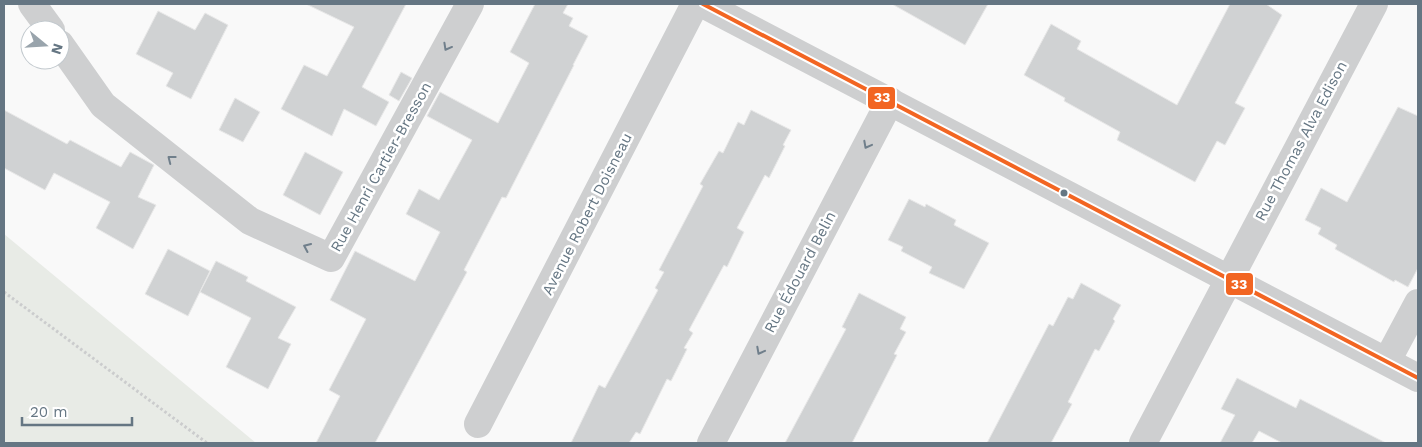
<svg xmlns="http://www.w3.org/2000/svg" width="1422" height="447" font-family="'Work Sans',sans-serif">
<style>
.green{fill:#e8ebe6}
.building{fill:#d0d2d3;stroke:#e8e8e8}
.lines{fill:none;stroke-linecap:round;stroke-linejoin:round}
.path{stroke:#cbcccd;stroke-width:3;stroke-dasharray:2.5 2.5;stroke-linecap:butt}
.minor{stroke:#cecfd0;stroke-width:28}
.bus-1-casing{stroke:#fff;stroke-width:8}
.bus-1{stroke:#f26522;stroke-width:4}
.oneway{stroke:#707f8b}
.bus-dot{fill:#657683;stroke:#fff;stroke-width:2}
.labels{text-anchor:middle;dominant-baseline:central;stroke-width:5;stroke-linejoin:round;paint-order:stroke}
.street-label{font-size:15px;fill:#657683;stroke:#fff}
.line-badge{stroke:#fff;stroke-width:2}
.badge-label{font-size:14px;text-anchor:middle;font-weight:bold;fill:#fff}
</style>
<rect width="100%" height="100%" fill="#f9f9f9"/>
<path class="green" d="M4 234 256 443H4Z"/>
<g class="building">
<path d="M306 4H406L362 87 389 102 376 126 344 109 332 136 281 109 304 65 327 76 354 27Z"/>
<path d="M535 4H568L563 13 573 18 569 26 588 36 573 65H574L506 198 502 197 464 270 467 272 375 443H316L340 396 329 390 366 319 330 300 355 251 415 281 440 232 406 214 419 189 439 200 472 140 427 116 440 92 498 123 529 63 510 52Z"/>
<path d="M892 4H988L965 45Z"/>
<path d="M1230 4H1266L1282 15 1235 103 1245 108 1225 145 1217 141 1195 182 1117 140 1120 132 1064 101 1065 98 1024 75 1051 24 1081 41 1077 49 1177 105Z"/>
<path d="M158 11 195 30 205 13 228 25 191 99 166 86 173 73 136 54Z"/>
<path d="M401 72 412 78 399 101 389 95Z"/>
<path d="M235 98 260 112 243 142 219 130Z"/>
<path d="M1398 107 1418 116V268L1408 287 1395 280 1394 282 1335 249 1337 245 1318 234 1321 228 1305 220 1321 188 1347 202Z"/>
<path d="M4 110 67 144 70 140 121 167 130 152 154 165 138 197 156 205 133 249 96 228 110 202 54 173 45 190 4 168Z"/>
<path d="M751 110 791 130 783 145 785 146 769 178 765 175 737 228 744 232 727 267 724 265 689 330 693 333 684 348 687 349 671 381 667 379 640 434 636 432 629 443H571L599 385 605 388 658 290 655 288 664 272 659 270 703 186 700 184 719 151 723 153 738 122 744 125Z"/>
<path d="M305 152 343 172 320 215 283 195Z"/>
<path d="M909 199 925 207 926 204 956 220 954 225 989 243 964 289 929 273 932 267 901 251 903 247 888 240Z"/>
<path d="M168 249 210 271 188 316 145 294Z"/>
<path d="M216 261 248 277 246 281 296 307 278 338 291 344 268 389 226 367 251 318 200 292Z"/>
<path d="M1081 283 1121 305 1113 319 1115 321 1099 351 1095 349 1068 402 1072 404 1051 443H987L1049 324 1053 326 1068 297 1073 299Z"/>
<path d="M859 293 906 317 900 329 906 332 894 354 897 355 852 443H785L846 329 842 327Z"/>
<path d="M1237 378 1296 408 1300 399 1386 443H1282L1259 431 1252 443H1220L1235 415 1221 409Z"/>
</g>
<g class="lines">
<path class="path" d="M4 292 207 443"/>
<g class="minor">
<path d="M32 4 51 30"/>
<path d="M703 4 1418 378"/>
<path d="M60 44 103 105 250 221 331 258 470 4"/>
<path d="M1387 361 1418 303"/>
<path d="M478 424 695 4"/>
<path d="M711 443 890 101"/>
<path d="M1143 443 1374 4"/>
</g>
<defs>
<path id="bus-1" d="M703 4 1418 378"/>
</defs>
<use href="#bus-1" class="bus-1-casing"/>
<use href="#bus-1" class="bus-1"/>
</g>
<defs><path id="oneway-chevron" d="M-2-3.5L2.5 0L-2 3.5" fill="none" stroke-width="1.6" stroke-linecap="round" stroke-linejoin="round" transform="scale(1.25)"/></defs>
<g class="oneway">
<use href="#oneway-chevron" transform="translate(447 47) rotate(119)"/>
<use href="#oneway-chevron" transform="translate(867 145) rotate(118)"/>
<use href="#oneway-chevron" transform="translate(171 159) rotate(-142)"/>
<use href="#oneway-chevron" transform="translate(307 247) rotate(-156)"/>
<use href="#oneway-chevron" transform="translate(760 351) rotate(118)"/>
</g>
<circle class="bus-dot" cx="1064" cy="193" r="4.5"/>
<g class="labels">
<g class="street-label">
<text transform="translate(1301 141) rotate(-62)">Rue Thomas Alva Edison</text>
<text transform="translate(381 167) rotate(-61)">Rue Henri Cartier-Bresson</text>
<text transform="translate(587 214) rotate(-63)">Avenue Robert Doisneau</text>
<text transform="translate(800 272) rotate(-62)">Rue Édouard Belin</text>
</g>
</g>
<g class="line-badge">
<rect x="867" y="86" width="29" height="24" rx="5" fill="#f26522"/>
<rect x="1225" y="272" width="29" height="24" rx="5" fill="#f26522"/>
</g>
<g class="badge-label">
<text x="882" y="102">33</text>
<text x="1239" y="289">33</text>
</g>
<rect width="1422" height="447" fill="none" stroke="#657683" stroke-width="10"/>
<g transform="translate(45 45) rotate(108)"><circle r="24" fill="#ffffff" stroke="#c1c8cd"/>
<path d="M0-4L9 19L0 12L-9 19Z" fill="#99a4ac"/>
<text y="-8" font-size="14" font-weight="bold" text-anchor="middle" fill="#657683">N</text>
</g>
<path d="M22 417v8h110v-8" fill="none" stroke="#657683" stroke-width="2.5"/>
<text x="30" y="417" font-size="15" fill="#657683" stroke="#ffffff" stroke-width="4" paint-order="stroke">20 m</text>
</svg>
